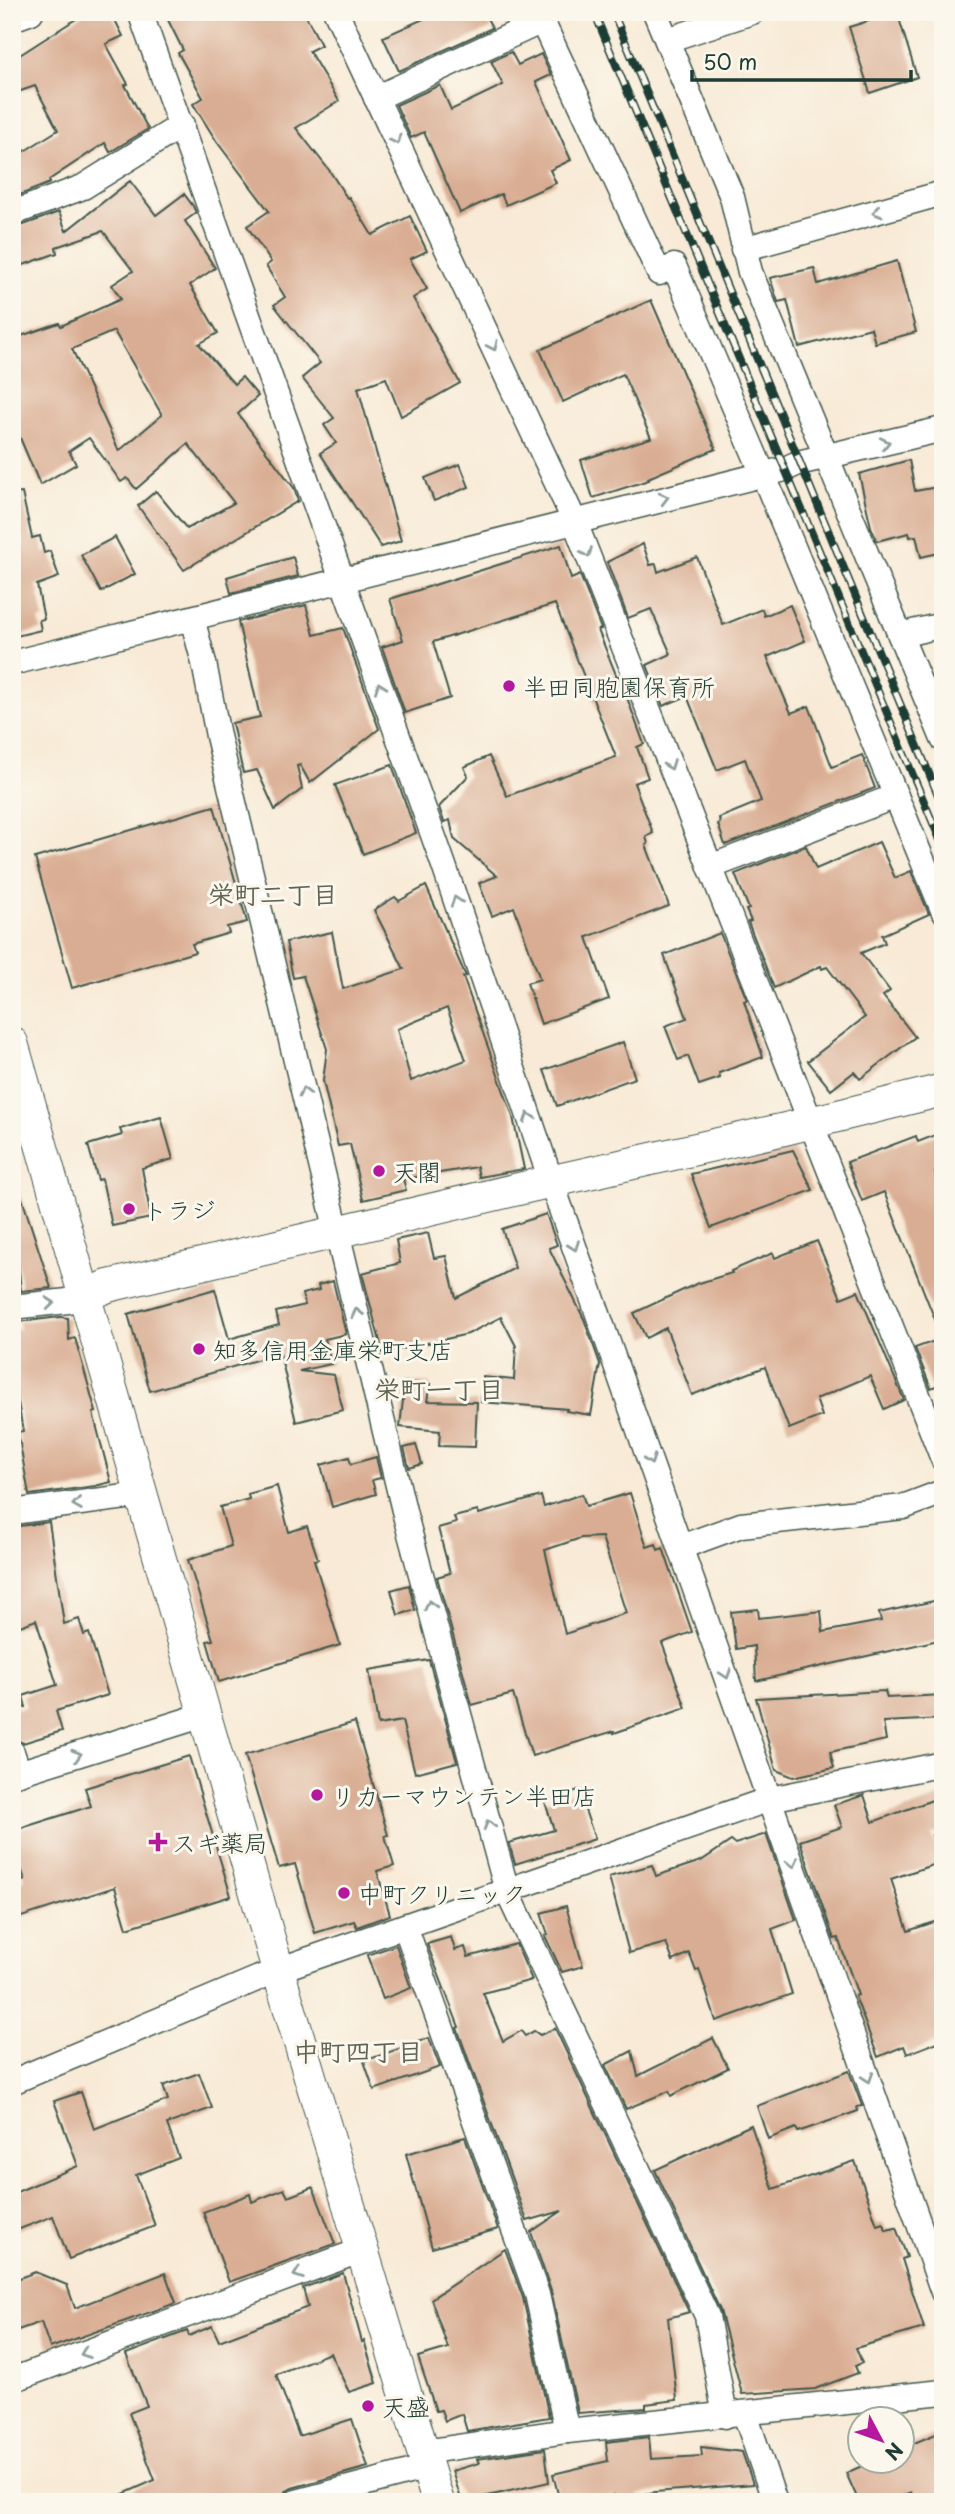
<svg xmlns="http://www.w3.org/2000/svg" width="955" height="2514" font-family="'Playpen Sans','Klee One',sans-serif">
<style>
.building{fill:#d9ad93;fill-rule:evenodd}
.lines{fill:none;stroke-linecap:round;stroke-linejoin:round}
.minor-casing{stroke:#40574c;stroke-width:27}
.tertiary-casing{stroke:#40574c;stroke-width:34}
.minor{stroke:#fff;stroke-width:24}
.tertiary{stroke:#fff;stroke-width:32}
.rail-casing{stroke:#1f3d34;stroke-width:8}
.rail{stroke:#fbf7ec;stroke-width:5;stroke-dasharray:16;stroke-linecap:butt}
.oneway{stroke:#8f9e9a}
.poi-dot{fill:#b5179e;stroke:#fbf7ec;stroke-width:2.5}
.labels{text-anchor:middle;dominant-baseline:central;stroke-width:6;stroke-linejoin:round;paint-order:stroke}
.poi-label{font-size:24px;fill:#1f3d34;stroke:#fbf7ec;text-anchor:start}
.neighbourhood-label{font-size:26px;font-weight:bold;fill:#606455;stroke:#fbf7ec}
</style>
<rect width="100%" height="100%" fill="#fbf7ec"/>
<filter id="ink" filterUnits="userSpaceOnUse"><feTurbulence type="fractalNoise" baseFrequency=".0143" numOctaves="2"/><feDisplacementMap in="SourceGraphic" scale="14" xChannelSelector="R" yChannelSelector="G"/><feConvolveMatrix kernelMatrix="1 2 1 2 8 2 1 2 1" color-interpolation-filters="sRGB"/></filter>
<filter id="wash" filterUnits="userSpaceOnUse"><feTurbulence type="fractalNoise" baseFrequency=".00686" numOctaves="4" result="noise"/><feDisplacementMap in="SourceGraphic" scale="28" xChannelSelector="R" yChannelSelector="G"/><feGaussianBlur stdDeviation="1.57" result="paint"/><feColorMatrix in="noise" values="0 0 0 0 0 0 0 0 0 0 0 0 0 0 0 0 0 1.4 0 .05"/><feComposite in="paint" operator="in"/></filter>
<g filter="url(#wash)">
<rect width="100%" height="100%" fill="#f8ead6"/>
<g id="blocks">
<g class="building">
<path d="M87 12H111L123 36 106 44 128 84 125 85 148 129 110 152 105 143 49 180 50 183 12 198V159L58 130 35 86 12 94V60Z"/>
<path d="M164 12H304L321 45 309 51 339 101 296 128 329 170 347 198 349 197 372 235 410 216 427 251 410 259 427 289 413 298 460 383 401 416 386 378 358 388 401 541 381 547 320 453 336 443 324 425 334 418 302 378 320 363 274 305 285 297 266 266 271 262 247 226 269 211 217 142 193 104 203 98 178 53 183 50Z"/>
<path d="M439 12H484L492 28 399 71 383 37Z"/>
<path d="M873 12H897L917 77 870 93 849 27 875 19Z"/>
<path d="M511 52 518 65 541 54 551 75 536 82 571 160 550 170 556 183 506 205 501 194 460 213 424 132 411 138 396 105 440 85 451 110 503 85 491 61Z"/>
<path d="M130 181 156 215 184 194 193 206 196 213 185 221 215 268 190 285 218 333 199 344 234 384 242 377 258 396 238 414 294 488 298 501 184 570 138 506 156 491 187 529 234 503 188 444 136 489 127 478 121 482 89 438 69 451 76 464 40 485 12 419V339L59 323 61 326 121 299 112 285 133 271 103 231 56 247 57 253 12 269V226H21L59 212 66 231ZM114 331 162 415 119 451 72 349Z"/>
<path d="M897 261 916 332 875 343 871 328 799 347 787 300 778 302 770 278 814 268 818 284Z"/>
<path d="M651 300 716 449 648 478 649 480 593 498 581 460 651 438 623 374 563 402 540 350Z"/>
<path d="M909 460 915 491 943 486V552L921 557 916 536 910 537 909 533 877 541 871 527 859 474Z"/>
<path d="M460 464 469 487 434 501 425 478Z"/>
<path d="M22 493 32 538 40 536 44 553 50 551 59 577 37 585 44 619 39 620 41 630 12 637V494Z"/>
<path d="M115 537 135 574 101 592 81 555Z"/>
<path d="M643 544 650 565 656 564 658 572 697 557 723 625 762 609 764 616 790 605 805 641 767 657 791 713 809 706 832 767 862 755 875 788 725 845 718 824 720 823 719 818 761 801 745 759 717 770 687 696 663 706 647 665 671 654 651 609 628 618 607 562Z"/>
<path d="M561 545 571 579 580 575 601 629 598 630 617 677 619 676 644 744 637 747 648 778 634 783 653 833 646 837 648 844 646 845 669 906 587 937 609 999 541 1024 527 983 540 979 514 907 492 916 479 883 497 876 454 839 450 820 444 822 439 807 468 776 464 767 489 756 507 796 616 757 555 604 433 642 450 698 405 713 382 647 403 640 390 599Z"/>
<path d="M293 557 298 576 231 593 227 577Z"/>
<path d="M306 605 314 635 343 628 379 729 310 783 300 765 297 766 302 789 275 810 257 770 243 773 232 723 260 717 238 622Z"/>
<path d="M392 765 416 833 363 854 335 785Z"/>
<path d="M214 806 247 922 227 927 229 933 192 944 195 952 72 988 35 858Z"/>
<path d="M879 842 895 878 911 871 929 914 882 935 885 943 861 953 890 991 883 996 915 1037 860 1079 854 1072 831 1090 808 1061 865 1017 827 967 822 969 821 966 774 988 748 922 751 921 746 910 749 909 735 874 806 846 816 869Z"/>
<path d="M426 886 464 972 466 976 463 977 513 1117 524 1169 479 1177 477 1167 403 1179 406 1190 363 1200 350 1144 338 1146 323 1081 327 1049 303 976 293 978 286 942 332 932 343 989 404 969 374 910 395 897 399 901ZM447 1008 466 1060 411 1081 397 1029Z"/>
<path d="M720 933 747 1000 744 1001 763 1057 719 1073 720 1078 699 1085 688 1056 678 1060 665 1026 687 1018 664 955Z"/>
<path d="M623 1042 635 1078 557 1106 544 1070Z"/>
<path d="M161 1117 173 1159 142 1168 151 1218 112 1226 102 1179 98 1180 88 1145 122 1135 120 1129Z"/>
<path d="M943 1132V1169L935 1172 943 1191 942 1337 884 1192 862 1201 847 1162 916 1136 918 1142Z"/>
<path d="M793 1150 813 1190 711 1228 691 1174Z"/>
<path d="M21 1195 51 1288 21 1291 12 1197Z"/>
<path d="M546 1214 557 1245 549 1248 584 1319 600 1364 591 1415 566 1411 567 1409 481 1402 483 1377 514 1380 516 1346 501 1317 468 1334 383 1353 362 1273 400 1263 396 1240 428 1233 434 1258 446 1256 456 1298 515 1268 502 1229Z"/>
<path d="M817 1241 841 1298 858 1291 904 1400 884 1409 870 1376 816 1399 822 1416 789 1429 765 1367 692 1395 666 1328 646 1338 634 1313 696 1284 732 1273 731 1271 773 1253 775 1258Z"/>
<path d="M333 1281 346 1334 325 1339 331 1364 299 1371 334 1375 343 1410 296 1422 280 1353 150 1391 128 1314 215 1289 229 1339 279 1325 276 1312 305 1305 302 1294 319 1290 318 1285Z"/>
<path d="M60 1317 68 1318 69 1340 75 1338 96 1412 93 1413 111 1482 95 1486 29 1495 18 1432 23 1431 12 1367V1330L19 1329V1322Z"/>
<path d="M943 1338V1383L931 1388 915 1348Z"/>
<path d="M405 1382 430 1384 427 1401 477 1402 475 1447 439 1446 440 1431 400 1427Z"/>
<path d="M416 1445 422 1464 409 1468 404 1448Z"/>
<path d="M349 1457 351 1464 376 1457 381 1478 372 1480 376 1494 332 1507 321 1465Z"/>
<path d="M277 1486 289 1532 307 1526 318 1559 314 1560 340 1645 219 1682 207 1641 213 1640 188 1560 231 1546 220 1507 249 1499 248 1494Z"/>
<path d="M630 1493 647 1547 656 1544 658 1550 663 1548 692 1632 662 1643 686 1708 614 1733V1731L532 1756 513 1694 472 1705 437 1577 450 1573 438 1528 456 1523 454 1517 478 1511 479 1514 541 1496 544 1507 582 1494 586 1506ZM602 1537 626 1613 565 1634 545 1550 581 1538Z"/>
<path d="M49 1522 64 1624 79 1619 84 1635 89 1633 108 1695 56 1711 62 1731 23 1743 12 1738V1711L26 1707 23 1696 57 1685 36 1620 12 1629V1527Z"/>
<path d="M409 1585 415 1610 398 1615 391 1590Z"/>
<path d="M943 1599V1639L756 1681 754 1646 736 1649 731 1612 758 1609 759 1618 821 1611 823 1632 881 1621 879 1613Z"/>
<path d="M429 1660 457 1762 415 1773 402 1721 378 1725 369 1670Z"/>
<path d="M885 1691 887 1698 943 1695V1719L883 1722 886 1740 830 1752 834 1768 793 1777 776 1770 756 1698Z"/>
<path d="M355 1722 388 1835 385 1836 394 1866 377 1871 390 1915 357 1927 354 1921 315 1933 295 1864 279 1868 245 1755Z"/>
<path d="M189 1756 231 1896 127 1928 115 1887 12 1920V1884L25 1880 12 1842V1831L91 1806 85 1788Z"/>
<path d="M578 1790 595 1839 515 1864 509 1843 554 1830 545 1802Z"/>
<path d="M864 1795 873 1822 943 1796V1831L932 1835 941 1862 891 1879 908 1931 943 1919V2040L907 2054 904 2046 878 2057 855 1996 858 1995 838 1938 834 1939 800 1841 842 1827 834 1805Z"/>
<path d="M766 1834 796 1920 772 1929 792 1994 716 2021 699 1969 696 1971 689 1953 673 1961 666 1943 629 1953 609 1877 652 1865 656 1876 701 1861 731 1841 735 1844Z"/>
<path d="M566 1906 583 1966 562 1972 545 1936 548 1935 541 1913Z"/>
<path d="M451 1937 455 1950 465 1947 468 1957 516 1944 532 1980 483 1993 503 2041 521 2031 525 2036 534 2031 540 2035 555 2028 689 2312 668 2318 677 2400 646 2404V2408L578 2413 551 2291 531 2232 562 2211 527 2221 457 2028 459 2027 427 1944Z"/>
<path d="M396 1945 411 1988 383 1999 367 1955Z"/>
<path d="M429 2038 440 2067 374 2090 364 2061Z"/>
<path d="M713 2038 728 2068 671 2096 669 2091 626 2109 605 2065 632 2051 638 2076Z"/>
<path d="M849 2071 862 2106 857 2107 858 2111 798 2132 796 2128 768 2139 757 2106Z"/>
<path d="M199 2073 212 2108 167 2124 179 2158 136 2175 155 2226 69 2259 53 2216 12 2232V2194L78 2166 54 2101 81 2092 94 2129 168 2100 163 2086Z"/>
<path d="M751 2125 773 2189 855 2161 877 2225 883 2223 886 2230 896 2228 907 2257 902 2259 924 2328 856 2348 862 2363 855 2366 858 2373 815 2389 742 2394 720 2310 655 2170Z"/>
<path d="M465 2137 498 2229 432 2248 406 2154Z"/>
<path d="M313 2187 335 2244 229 2282 203 2212 250 2194 252 2202 284 2189 288 2197Z"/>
<path d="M505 2249 523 2298 549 2417 467 2431 462 2414 445 2421 441 2410 436 2411 418 2357 448 2348 431 2299Z"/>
<path d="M35 2272 67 2285 75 2308 165 2273 176 2303 50 2348 41 2322 12 2332V2281Z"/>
<path d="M343 2273 362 2342 364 2341 377 2383 349 2392 330 2353 276 2374 299 2436 352 2419 368 2467 292 2488 285 2492 282 2502H105L155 2480 129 2413 147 2406 126 2354 187 2331 189 2336 212 2326 219 2341 308 2307 303 2288Z"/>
<path d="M943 2431V2495L927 2502H915L911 2492 888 2502H859L846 2473 873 2461H902V2448Z"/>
<path d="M649 2437 651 2459 702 2456 701 2447 742 2452 753 2484 655 2492 638 2495 639 2502H615L614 2495 587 2502H560L553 2474 608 2461 606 2442Z"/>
<path d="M545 2449 549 2482 462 2502 452 2471 479 2463 477 2459Z"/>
</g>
</g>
</g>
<g filter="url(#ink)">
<use href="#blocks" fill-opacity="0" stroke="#40574c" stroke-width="2"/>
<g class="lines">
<defs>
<g id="minor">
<path d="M140 12 443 863 551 1181 943 2292"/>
<path d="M336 12 574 520 943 1459"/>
<path d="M655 12 732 197 750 272 943 739"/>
<path d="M12 19 31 12"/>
<path d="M667 40 752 12"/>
<path d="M376 98 542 21 659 273 674 266 763 474 943 910"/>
<path d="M16 212 83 187 182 125"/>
<path d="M743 249 943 193"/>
<path d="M192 618 204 663 218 736 406 1519 507 1891 707 2316 725 2416"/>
<path d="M900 635 943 625"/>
<path d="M12 663 785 469 798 463 943 429"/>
<path d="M710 867 896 796"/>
<path d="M12 1307 68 1301 86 1295"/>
<path d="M12 1512 141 1495"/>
<path d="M681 1547 741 1525 903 1507 943 1492"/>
<path d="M12 1752 19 1773"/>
<path d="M12 1775 204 1715"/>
<path d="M405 1926 537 2294 567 2431"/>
<path d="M12 2082 278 1970 770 1799 943 1764"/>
<path d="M12 2380 362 2250"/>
<path d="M745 2414 775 2502"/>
<path d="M423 2452 567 2431 943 2392"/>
<path d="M296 2502 428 2467"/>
</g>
<g id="tertiary">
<path d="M12 1043 278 1970 438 2502"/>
<path d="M86 1295 108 1286 531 1186 785 1129 943 1090"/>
</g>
</defs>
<use href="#minor" class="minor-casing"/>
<use href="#tertiary" class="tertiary-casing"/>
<use href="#minor" class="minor"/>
<use href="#tertiary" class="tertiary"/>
<defs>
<g id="rail">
<path d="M594 12 943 847"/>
<path d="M613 12 943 807"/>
</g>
</defs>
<use href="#rail" class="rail-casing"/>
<use href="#rail" class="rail"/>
</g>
<defs><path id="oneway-chevron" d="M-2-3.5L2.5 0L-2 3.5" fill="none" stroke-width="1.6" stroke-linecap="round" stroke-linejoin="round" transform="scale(1.75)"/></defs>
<g class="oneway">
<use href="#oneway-chevron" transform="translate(396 140) rotate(65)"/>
<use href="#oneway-chevron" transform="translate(877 212) rotate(164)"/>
<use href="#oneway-chevron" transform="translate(493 346) rotate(65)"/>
<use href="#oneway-chevron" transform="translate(885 443) rotate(-13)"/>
<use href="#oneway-chevron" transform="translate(664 498) rotate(-14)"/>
<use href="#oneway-chevron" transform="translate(587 553) rotate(69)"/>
<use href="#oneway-chevron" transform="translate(380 687) rotate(-110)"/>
<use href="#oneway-chevron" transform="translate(670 765) rotate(69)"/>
<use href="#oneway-chevron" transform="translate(456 901) rotate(-109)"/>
<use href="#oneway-chevron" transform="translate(304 1092) rotate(-104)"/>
<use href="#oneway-chevron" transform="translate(529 1117) rotate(-109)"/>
<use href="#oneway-chevron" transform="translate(574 1246) rotate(70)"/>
<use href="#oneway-chevron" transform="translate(50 1303) rotate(-6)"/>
<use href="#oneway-chevron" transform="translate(357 1313) rotate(-104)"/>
<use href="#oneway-chevron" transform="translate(650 1460) rotate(70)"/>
<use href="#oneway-chevron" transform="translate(77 1504) rotate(172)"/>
<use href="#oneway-chevron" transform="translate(430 1605) rotate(-105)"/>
<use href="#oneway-chevron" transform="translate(726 1674) rotate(71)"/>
<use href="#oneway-chevron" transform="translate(77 1755) rotate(-17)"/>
<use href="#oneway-chevron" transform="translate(489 1825) rotate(-105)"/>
<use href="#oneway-chevron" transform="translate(793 1863) rotate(71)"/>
<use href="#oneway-chevron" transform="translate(868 2078) rotate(71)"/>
<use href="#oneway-chevron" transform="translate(298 2274) rotate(160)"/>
<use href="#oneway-chevron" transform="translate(85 2353) rotate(160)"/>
</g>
</g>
<g class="poi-dot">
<circle cx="509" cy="686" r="7"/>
<circle cx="379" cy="1171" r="7"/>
<circle cx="129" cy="1209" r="7"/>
<circle cx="199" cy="1349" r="7"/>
<circle cx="317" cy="1795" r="7"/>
<path d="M154.5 1831.5h7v7h7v7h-7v7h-7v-7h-7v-7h7z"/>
<circle cx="344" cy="1893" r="7"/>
<circle cx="368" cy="2406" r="7"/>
</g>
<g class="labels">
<g class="poi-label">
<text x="523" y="686">半田同胞園保育所</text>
<text x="393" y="1171">天閣</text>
<text x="143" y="1209">トラジ</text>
<text x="213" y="1349">知多信用金庫栄町支店</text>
<text x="331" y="1795">リカーマウンテン半田店</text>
<text x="172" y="1842">スギ薬局</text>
<text x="358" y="1893">中町クリニック</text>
<text x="382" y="2406">天盛</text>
</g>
<g class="neighbourhood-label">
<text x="273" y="893">栄町二丁目</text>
<text x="439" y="1388">栄町一丁目</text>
<text x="358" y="2050">中町四丁目</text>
</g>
</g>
<rect width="955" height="2514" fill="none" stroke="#fbf7ec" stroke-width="42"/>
<g transform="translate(881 2440) rotate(131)"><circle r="33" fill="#fbf7ec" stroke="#a3ada2" stroke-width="2"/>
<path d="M0-5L12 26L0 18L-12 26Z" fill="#b5179e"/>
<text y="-10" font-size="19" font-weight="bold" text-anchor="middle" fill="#1f3d34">N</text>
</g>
<path d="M692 70v10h219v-10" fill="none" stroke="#1f3d34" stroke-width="3.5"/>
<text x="703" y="70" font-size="21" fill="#1f3d34" stroke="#fbf7ec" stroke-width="5" paint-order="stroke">50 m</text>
</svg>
